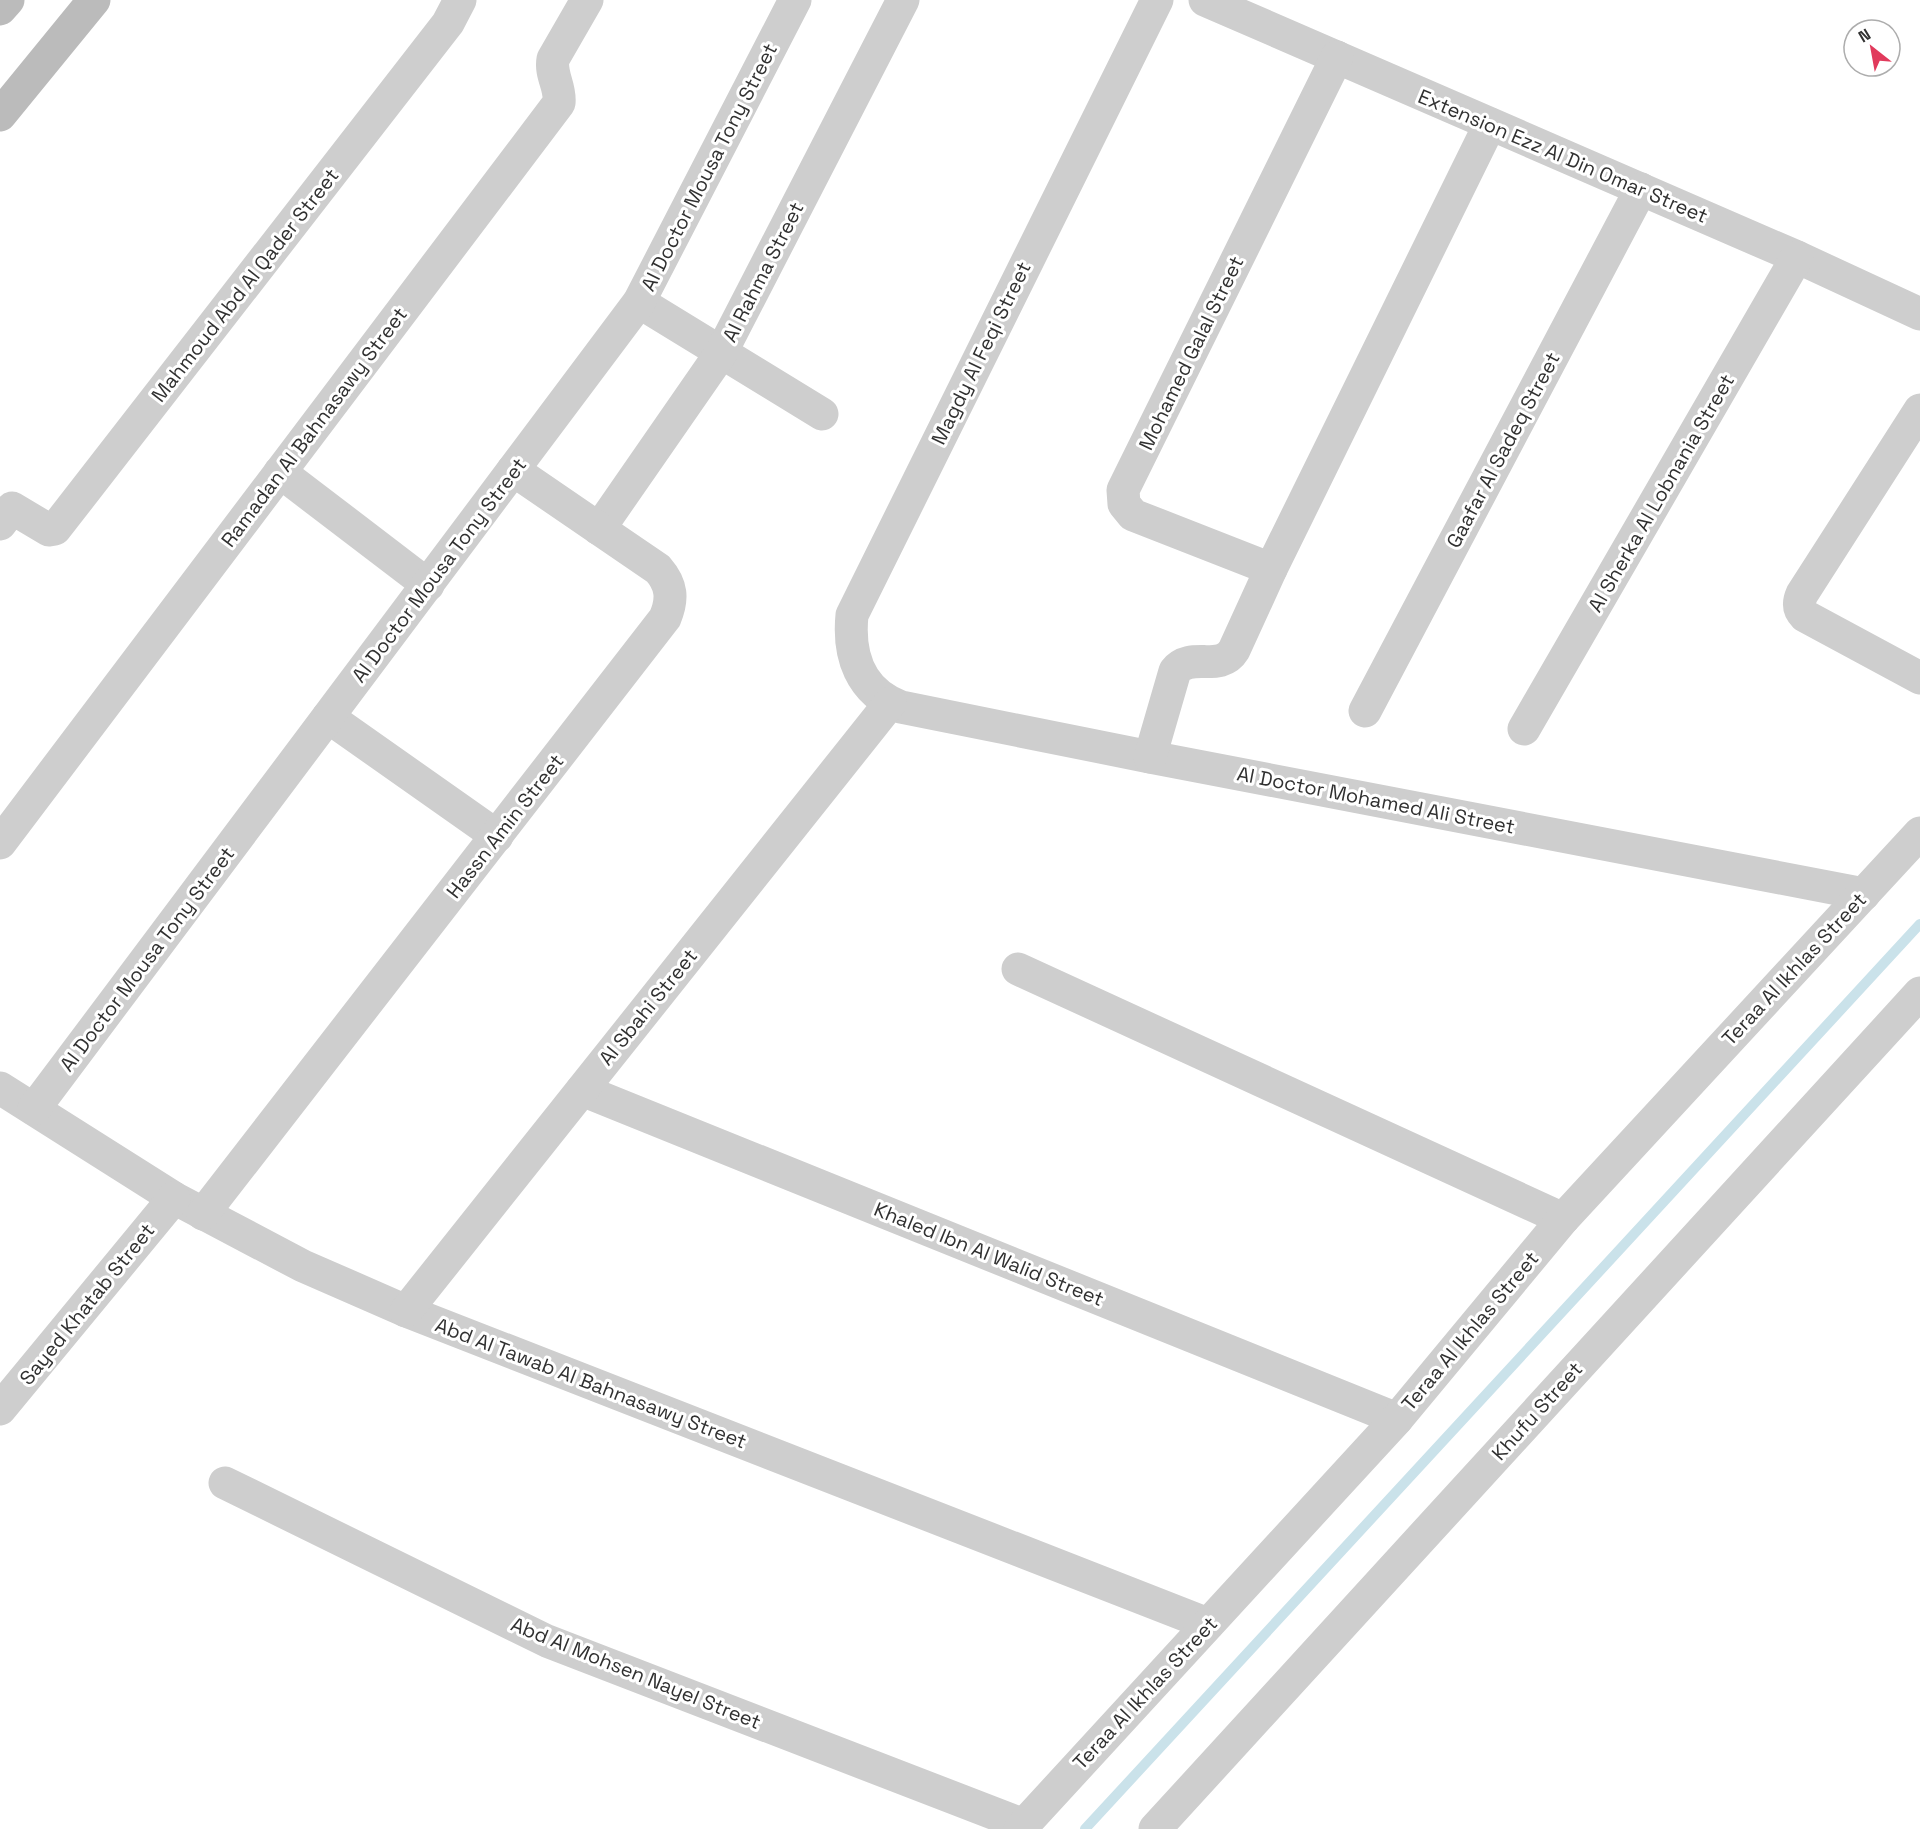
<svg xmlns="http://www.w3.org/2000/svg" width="1920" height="1829" font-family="'Space Grotesk',sans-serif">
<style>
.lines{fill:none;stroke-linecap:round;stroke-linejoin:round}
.stream{stroke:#cae2ea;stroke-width:10}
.street{stroke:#cecece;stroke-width:33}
.secondary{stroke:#bbb;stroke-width:33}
.labels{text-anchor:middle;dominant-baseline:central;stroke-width:6;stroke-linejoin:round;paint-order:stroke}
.street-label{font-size:20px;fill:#313131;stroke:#fff}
</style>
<rect width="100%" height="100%" fill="#fff"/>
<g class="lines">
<path class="stream" d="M1085 1829 1920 924"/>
<g class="street">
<path d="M1157 0 852 615C848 655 860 692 901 707L1150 757 1864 894"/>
<path d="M1205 0 1797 257 1920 314"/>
<path d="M639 302 822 414"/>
<path d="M1920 410 1802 594C1798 603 1798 609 1805 616L1920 678"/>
<path d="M280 472 428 585"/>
<path d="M0 524 12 508 49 530 55 529 448 23 460 0"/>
<path d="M599 529 721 353 903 0"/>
<path d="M1271 569 1133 515 1124 504 1123 490 1337 57"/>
<path d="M1365 711 1641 189"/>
<path d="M328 717 497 836"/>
<path d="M1524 729 1797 257"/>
<path d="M1150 757 1175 671C1191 651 1220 673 1234 650L1271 569 1490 124"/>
<path d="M0 843 559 103C561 87 550 75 553 59L587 0"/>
<path d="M1018 969 1563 1219"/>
<path d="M0 1088 174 1198 303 1266 406 1311 1208 1624"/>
<path d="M582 1090 1397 1419"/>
<path d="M34 1109 639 302 795 0"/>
<path d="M203 1214 665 618C673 599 672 585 658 569L513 470"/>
<path d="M406 1311 890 703"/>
<path d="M0 1409 174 1198"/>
<path d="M225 1483 547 1641 1024 1825"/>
<path d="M1020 1829 1397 1419 1563 1219 1920 833"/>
<path d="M1155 1829 1920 993"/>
</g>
<g class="secondary">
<path d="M0 9 8 0"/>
<path d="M0 115 94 0"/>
</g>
</g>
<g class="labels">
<g class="street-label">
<text transform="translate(1563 156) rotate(23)">Extension Ezz Al Din Omar Street</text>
<text transform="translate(709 167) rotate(-63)">Al Doctor Mousa Tony Street</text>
<text transform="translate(763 272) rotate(-63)">Al Rahma Street</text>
<text transform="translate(245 285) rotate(-52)">Mahmoud Abd Al Qader Street</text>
<text transform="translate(981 353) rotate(-64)">Magdy Al Feqi Street</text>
<text transform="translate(1191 353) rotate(-64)">Mohamed Galal Street</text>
<text transform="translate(314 427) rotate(-53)">Ramadan Al Bahnasawy Street</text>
<text transform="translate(1503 450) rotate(-62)">Gaafar Al Sadeq Street</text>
<text transform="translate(1661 493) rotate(-60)">Al Sherka Al Lobnania Street</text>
<text transform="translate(439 570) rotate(-53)">Al Doctor Mousa Tony Street</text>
<text transform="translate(1376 800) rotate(11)">Al Doctor Mohamed Ali Street</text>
<text transform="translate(505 826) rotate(-52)">Hassn Amin Street</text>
<text transform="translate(147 959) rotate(-53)">Al Doctor Mousa Tony Street</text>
<text transform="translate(1794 969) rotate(-47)">Teraa Al Ikhlas Street</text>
<text transform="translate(648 1007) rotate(-51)">Al Sbahi Street</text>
<text transform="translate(989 1254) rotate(22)">Khaled Ibn Al Walid Street</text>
<text transform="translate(87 1304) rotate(-51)">Sayed Khatab Street</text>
<text transform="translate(1470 1331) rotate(-50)">Teraa Al Ikhlas Street</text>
<text transform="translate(591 1383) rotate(21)">Abd Al Tawab Al Bahnasawy Street</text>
<text transform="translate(1537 1411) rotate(-48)">Khufu Street</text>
<text transform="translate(636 1673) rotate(22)">Abd Al Mohsen Nayel Street</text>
<text transform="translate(1145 1693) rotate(-47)">Teraa Al Ikhlas Street</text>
</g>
</g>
<g transform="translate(1872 48) rotate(329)"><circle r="28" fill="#ffffff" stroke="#adadad" stroke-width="1.5"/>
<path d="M0-4.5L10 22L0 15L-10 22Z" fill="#e13a5c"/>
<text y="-9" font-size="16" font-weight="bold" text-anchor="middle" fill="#313131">N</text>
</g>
</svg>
